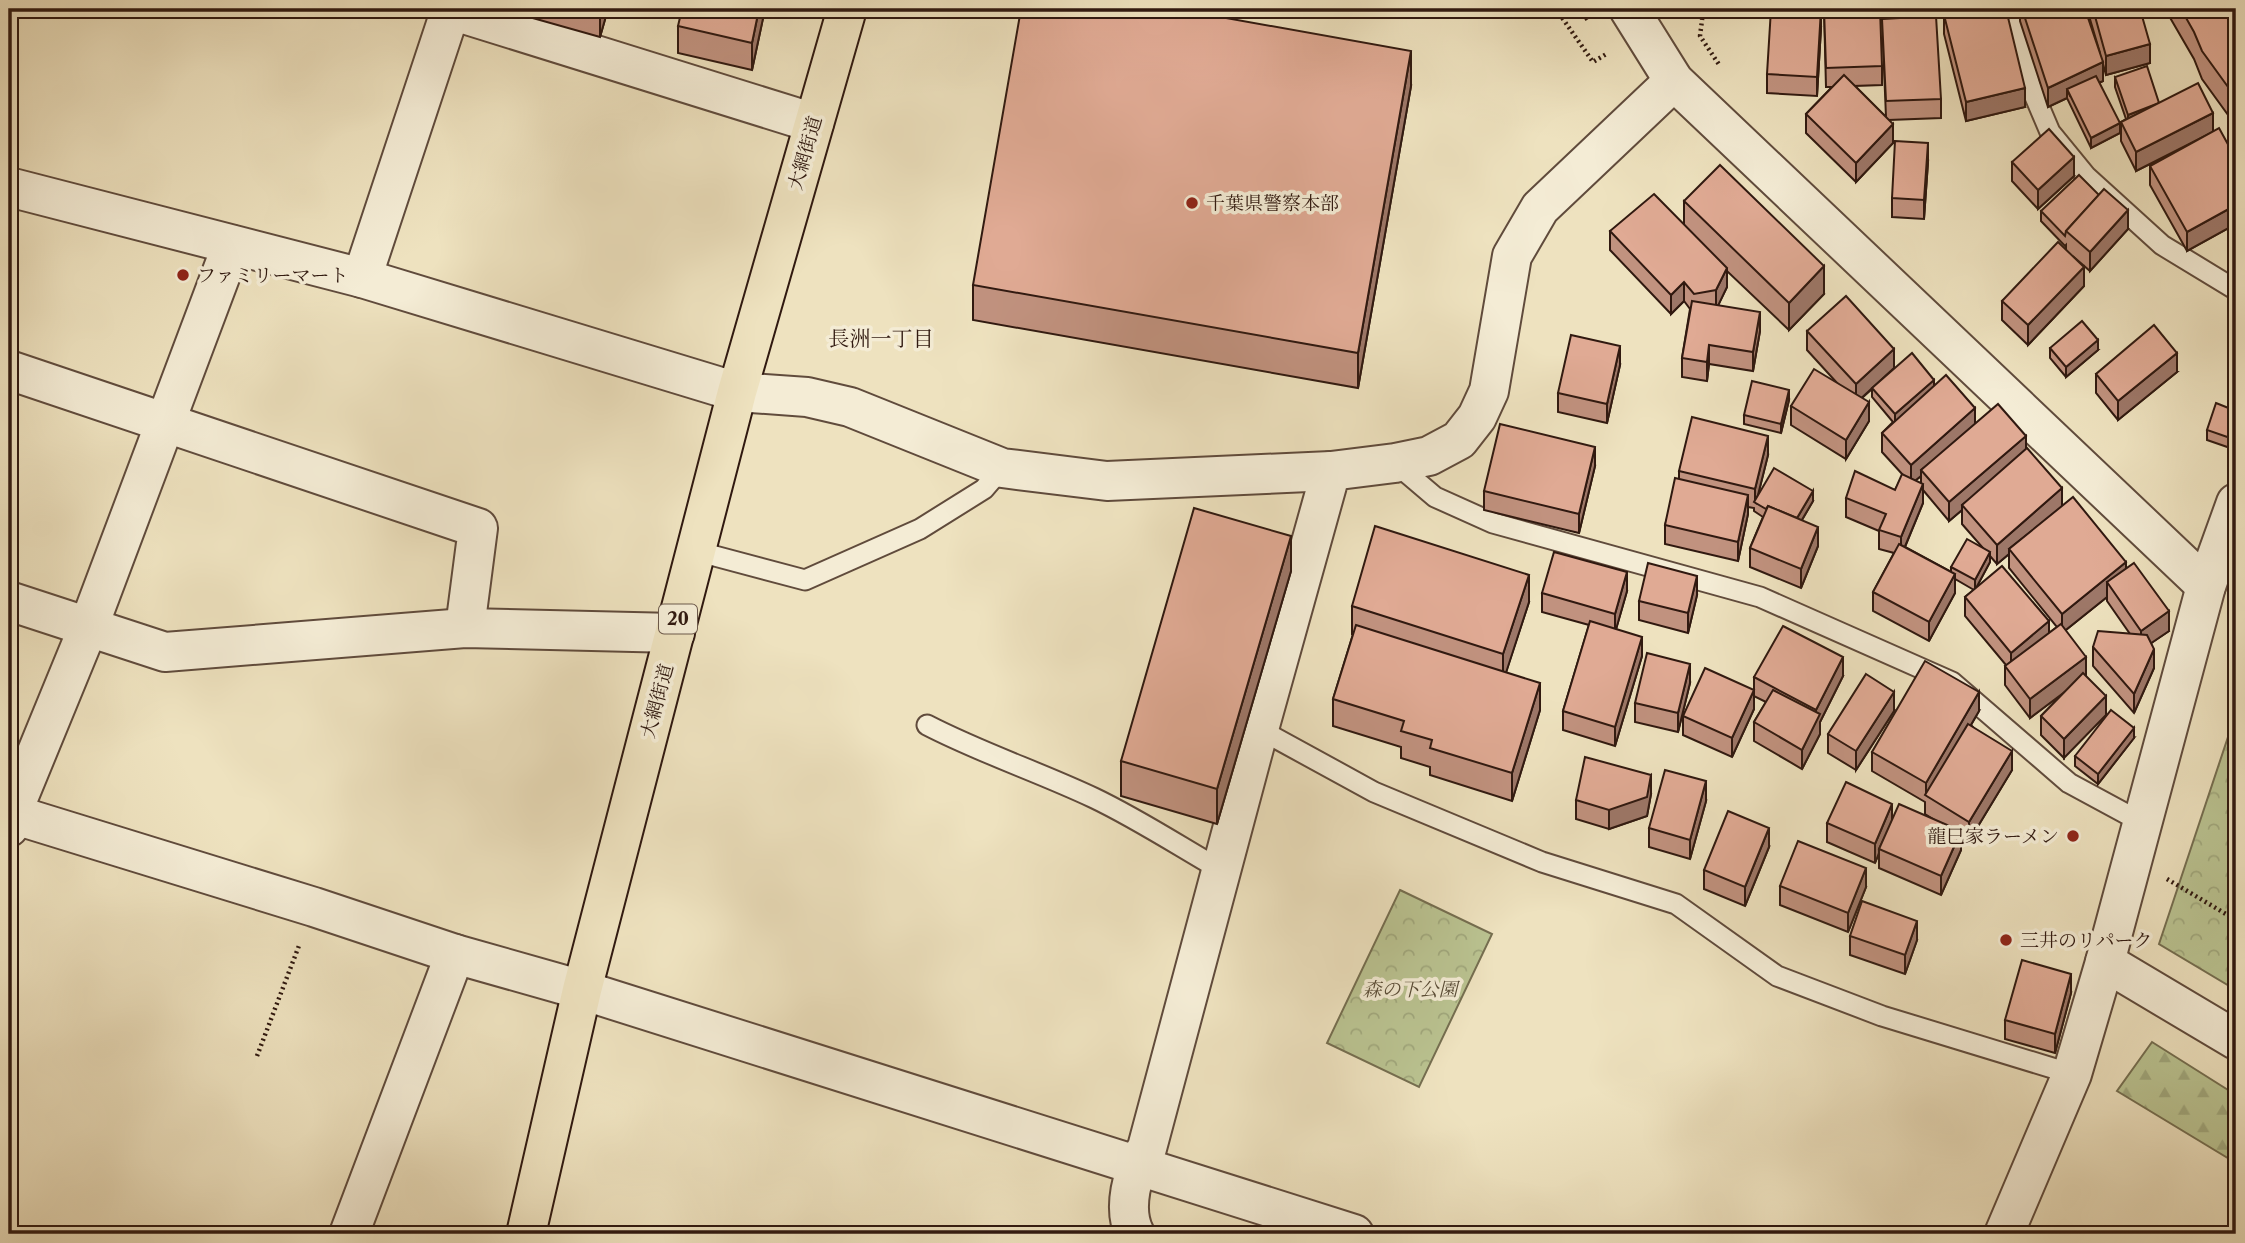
<svg xmlns="http://www.w3.org/2000/svg" width="2245" height="1243" font-family="'Libre Caslon Text','Noto Serif JP',serif">
<style>
.forest{fill:url(#forest-firs);stroke:#756e50;stroke-width:2}
.park{fill:url(#park-crowns);stroke:#756e50;stroke-width:2}
.lines{fill:none;stroke-linecap:round;stroke-linejoin:round}
.service-casing{stroke:#604b3c;stroke-width:23}
.minor-casing{stroke:#604b3c;stroke-width:42}
.tertiary-casing{stroke:#604b3c;stroke-width:42}
.primary-casing{stroke:#301910;stroke-width:42}
.path{stroke:#301910;stroke-width:4.5;stroke-dasharray:2 3.5;stroke-linecap:butt}
.service{stroke:#f4ecd5;stroke-width:19}
.minor{stroke:#f4ecd5;stroke-width:38}
.tertiary{stroke:#f4ecd5;stroke-width:38}
.primary{stroke:#eee2bf;stroke-width:38}
.wall{fill:#c1927f;stroke:#301910;stroke-width:2;fill-rule:evenodd}
.shaded-wall{fill:#9d7768;stroke:#301910;stroke-width:2}
.building{fill:#e0aa94;stroke:#301910;stroke-width:2}
.poi-dot{fill:#8f2418;stroke:#f4ecd5;stroke-width:2.5}
.labels{text-anchor:middle;dominant-baseline:central;stroke-width:7;stroke-linejoin:round;paint-order:stroke}
.shield{fill:#f4ecd5;stroke:#6b584b;stroke-width:2}
.shield-label{font-size:18px;font-weight:bold;fill:#301910}
.street-label{font-size:19px;fill:#301910;stroke:#f4ecd5}
.poi-label{font-size:19px;fill:#301910;stroke:#f4ecd5;text-anchor:start}
.park-label{font-size:19px;font-style:italic;fill:#594c37;stroke:#f4ecd5}
.neighbourhood-label{font-size:21px;fill:#301910;stroke:#f4ecd5}
</style>
<defs>
<pattern id="forest-firs" width="22" height="20" patternUnits="userSpaceOnUse" patternTransform="scale(1.75)"><rect width="22" height="20" fill="#bac391"/><path d="M5 1l3.5 6h-7zM16 11l3.5 6h-7z" fill="#a0a77c"/></pattern>
<pattern id="park-crowns" width="20" height="18" patternUnits="userSpaceOnUse" patternTransform="scale(1.75)"><rect width="20" height="18" fill="#bac391"/><path d="M2 6a3 3 0 1 1 6 0M12 15a3 3 0 1 1 6 0" fill="none" stroke="#a0a77c"/></pattern>
</defs>
<rect width="100%" height="100%" fill="#eee2bf"/>
<filter id="stains"><feTurbulence type="fractalNoise" baseFrequency=".00286" numOctaves="4"/><feColorMatrix values="0 0 0 0 .2 0 0 0 0 .09 0 0 0 0 .02 0 0 0 .5 -.17"/></filter>
<radialGradient id="worn" r=".72"><stop offset=".6" stop-color="#630" stop-opacity="0"/><stop offset="1" stop-color="#630" stop-opacity=".3"/></radialGradient>
<path class="forest" d="M2152 1042 2236 1095V1163L2117 1091Z"/>
<g class="park">
<path d="M2236 713V990L2159 944Z"/>
<path d="M1400 890 1492 934 1419 1087 1327 1043Z"/>
</g>
<g class="lines">
<defs>
<g id="service">
<path d="M2012 9 2030 85 2050 132 2086 176 2162 245 2236 290"/>
<path d="M1395 463 1435 497 1493 523 1760 597 1952 682 2069 783 2143 823"/>
<path d="M696 551 805 580 920 529 984 489 1002 468"/>
<path d="M927 725C981 753 1039 772 1094 798 1138 819 1179 846 1221 870"/>
<path d="M1259 729 1374 792 1542 862 1676 904 1777 976 1882 1016 2072 1074"/>
</g>
<g id="minor">
<path d="M448 9 814 123"/>
<path d="M362 278 451 9"/>
<path d="M9 370 478 528 465 628"/>
<path d="M9 601 165 652 465 628 675 633"/>
<path d="M9 813 314 907 455 954 582 990 1354 1234"/>
<path d="M9 827 12 813 88 628 232 245"/>
<path d="M349 1234 455 954"/>
<path d="M1135 1234C1122 1209 1132 1171 1147 1148L1259 729 1331 471 1395 463 1429 456 1459 440 1477 417 1489 391 1512 256 1540 208 1674 81"/>
</g>
<g id="tertiary">
<path d="M1629 9 1674 81 2206 586"/>
<path d="M9 187 362 278 737 392 807 397 850 407 1002 468 1107 481 1331 471"/>
<path d="M2105 962 2236 1040"/>
<path d="M2004 1234 2072 1074 2105 962 2206 586 2236 503"/>
</g>
<path id="primary" d="M526 1234 582 990 737 392 847 9"/>
</defs>
<use href="#service" class="service-casing"/>
<use href="#minor" class="minor-casing"/>
<use href="#tertiary" class="tertiary-casing"/>
<use href="#primary" class="primary-casing"/>
<g class="path">
<path d="M1556 9 1593 62 1608 53"/>
<path d="M1580 9 1589 22"/>
<path d="M1707 9 1703 12 1700 36 1720 66"/>
<path d="M2167 879 2236 920"/>
<path d="M257 1056 300 943"/>
</g>
<use href="#service" class="service"/>
<use href="#minor" class="minor"/>
<use href="#tertiary" class="tertiary"/>
<use href="#primary" class="primary"/>
</g>
<g class="wall">
<path d="M529 9H608L600 37 529 17Z"/>
<path d="M654 9H665L664 12Z"/>
<path d="M765 9 752 70 678 53V26Z"/>
<path d="M1824 9 1882 66V85L1855 86 1886 117 1882 19 1941 99V118L1889 120 1893 143 1856 182 1806 133V114L1832 87H1826Z"/>
<path d="M2020 9H2085L2100 53 2087 9H2140L2150 63 2106 75 2103 64V81L2099 83 2120 133 2091 148 2067 98 2048 107 2020 21Z"/>
<path d="M2165 9H2224L2236 24V126L2202 79 2194 59Z"/>
<path d="M1944 15 2025 107 1966 121 1944 34Z"/>
<path d="M1821 28 1817 96 1767 93V74Z"/>
<path d="M2115 77 2159 103 2213 131 2236 159V224L2187 251 2150 185V166L2198 140 2136 171 2121 141V122L2126 119 2115 87Z"/>
<path d="M1411 86 1358 388 973 320V285Z"/>
<path d="M1928 162 1924 219 1892 217V198Z"/>
<path d="M2012 162 2074 176 2038 209 2012 181Z"/>
<path d="M1684 201 1824 294 1789 330 1727 271V287L1718 305 1760 331 1753 371 1709 364 1707 381 1682 377V358L1690 309 1684 301 1671 314 1610 250V231L1684 224Z"/>
<path d="M2041 211 2128 229 2090 271 2075 258 2084 286 2028 345 2002 320V301L2066 249V245L2065 246 2041 221Z"/>
<path d="M2236 228V261L2230 258V239Z"/>
<path d="M1807 331 1934 385 1975 423 2026 449 2062 505 2126 568 2169 631 2151 643 2154 668 2134 713 2093 666V647L2130 634 2107 601V597L2066 630 2064 758 2041 735V716L2063 693 2030 718 2005 685V666L2006 665 1965 616V597L1974 590 1955 579V593L1929 641 1873 611V592L1894 553 1879 549V531L1846 517V498L1895 490 1903 475 1882 452V433L1893 422 1872 397V389L1862 398 1869 421 1846 459 1791 425V406L1838 384 1807 350ZM1921 476V484L1915 481ZM1923 490 1949 521 1962 510V524L1983 548 1951 567V572L1905 547 1923 503ZM2009 554V568L2057 627 2049 633 1976 588 1990 562V556L1997 564Z"/>
<path d="M2050 348 2098 350 2066 377 2050 358Z"/>
<path d="M1620 365 1607 423 1558 412V393Z"/>
<path d="M2177 372 2118 420 2096 393V374Z"/>
<path d="M1789 400 1781 433 1744 424V415Z"/>
<path d="M2236 411V450L2207 440V430Z"/>
<path d="M1768 455 1758 495 1813 501 1802 520 1818 546 1801 588 1750 567V548L1763 517 1754 511V508L1748 507V514L1738 561 1665 544V525L1679 479V471Z"/>
<path d="M1595 466 1579 533 1484 510V491Z"/>
<path d="M1291 571 1217 824 1121 796V761Z"/>
<path d="M1627 591 1616 629 1642 656 1615 746 1563 730V711L1589 625 1542 612V593Z"/>
<path d="M1697 595 1688 633 1639 620V601Z"/>
<path d="M1529 602 1506 672 1540 710 1512 801 1430 775V767L1401 758V747L1333 726V699L1353 634H1352V606Z"/>
<path d="M1843 676 1820 722V734L1802 769 1754 741V722L1766 702 1754 696V709L1732 757 1683 735V716L1754 690V677Z"/>
<path d="M1690 683 1678 732 1635 722V703Z"/>
<path d="M1894 711 1856 770 1828 753V734Z"/>
<path d="M1979 711 1971 725 2012 770 1969 841 1961 836V850L1941 895 1879 868V853L1875 863 1827 842V823L1892 819H1933L1925 814V802L1872 771V752Z"/>
<path d="M2134 738 2098 784 2075 766V756Z"/>
<path d="M1651 794 1647 816 1609 829 1576 819V800Z"/>
<path d="M1706 801 1690 859 1649 847V828Z"/>
<path d="M1769 847 1745 906 1704 889V870Z"/>
<path d="M1780 886 1866 887 1848 932 1780 905Z"/>
<path d="M1850 936 1917 940 1905 974 1850 955Z"/>
<path d="M2071 993 2055 1053 2005 1039V1020Z"/>
</g>
<g class="shaded-wall">
<path d="M600 9H608L600 37Z"/>
<path d="M759 9H765L752 70V43Z"/>
<path d="M1821 9V28L1817 96V77Z"/>
<path d="M2150 44V63L2106 75V56Z"/>
<path d="M1411 51V86L1358 388V353Z"/>
<path d="M2103 62V81L2070 96 2067 89V98L2048 107V88Z"/>
<path d="M2025 88V107L1966 121V102Z"/>
<path d="M2159 103 2128 125V115Z"/>
<path d="M2213 113V132L2136 171V152Z"/>
<path d="M2120 123V133L2091 148V138Z"/>
<path d="M1893 124V143L1856 182V163Z"/>
<path d="M1928 143V162L1924 219V200Z"/>
<path d="M2074 157V176L2038 209V190Z"/>
<path d="M2236 205V224L2187 251V232Z"/>
<path d="M2128 210V229L2090 271V252Z"/>
<path d="M1824 266V294L1789 330V303Z"/>
<path d="M2084 267V286L2028 345V325Z"/>
<path d="M1727 268V287L1716 310V290Z"/>
<path d="M1684 282V301L1671 314V295Z"/>
<path d="M1760 312V331L1753 371V352Z"/>
<path d="M2098 340V350L2066 377V367Z"/>
<path d="M1709 345V364L1707 381V362Z"/>
<path d="M1620 346V365L1607 423V404Z"/>
<path d="M1894 349V368L1856 403V384Z"/>
<path d="M2177 353V372L2118 420V401Z"/>
<path d="M1934 380V390L1895 424V414Z"/>
<path d="M1789 390V400L1781 433V424Z"/>
<path d="M1869 402V421L1846 459V440Z"/>
<path d="M1975 408V427L1921 470V476L1911 484V465Z"/>
<path d="M1768 436V455L1756 503 1755 502V489Z"/>
<path d="M2026 436V455L1962 505V510L1949 521V502Z"/>
<path d="M1595 447V466L1579 533V514Z"/>
<path d="M1923 484V503L1901 556V537Z"/>
<path d="M2062 488V507L2009 549V554L1997 564V545Z"/>
<path d="M1813 491V501L1793 535V525Z"/>
<path d="M1748 495V514L1738 561V542Z"/>
<path d="M1818 527V546L1801 588V569Z"/>
<path d="M1291 536V571L1217 824V789Z"/>
<path d="M1990 552V562L1975 590V580Z"/>
<path d="M2126 562V581L2107 582V597L2062 633V614Z"/>
<path d="M1627 572V591L1615 633V614Z"/>
<path d="M1955 574V593L1929 641V622Z"/>
<path d="M1529 575V602L1503 682V654Z"/>
<path d="M1697 576V595L1688 633V613Z"/>
<path d="M2169 611V631L2141 650V631Z"/>
<path d="M2049 621V640L2011 672V653Z"/>
<path d="M1642 637V656L1615 746V727Z"/>
<path d="M2154 649V668L2134 713V694Z"/>
<path d="M1843 657V676L1820 722V734L1802 769V750L1816 721V710Z"/>
<path d="M2086 657V676L2030 718V699Z"/>
<path d="M1690 664V683L1678 732V713Z"/>
<path d="M1540 683V710L1512 801V773Z"/>
<path d="M1754 690V709L1732 757V738Z"/>
<path d="M1894 692V711L1856 770V751Z"/>
<path d="M1979 692V711L1929 797 1926 795V783Z"/>
<path d="M2106 696V715L2064 758V739Z"/>
<path d="M2134 728V738L2098 784V774Z"/>
<path d="M2012 751V770L1969 841V822Z"/>
<path d="M1651 775V794L1647 816 1609 829V810Z"/>
<path d="M1706 781V801L1690 859V840Z"/>
<path d="M1892 804V823L1879 849V853L1875 863V844Z"/>
<path d="M1769 828V847L1745 906V887Z"/>
<path d="M1961 831V850L1941 895V876Z"/>
<path d="M1866 868V887L1848 932V913Z"/>
<path d="M1917 921V940L1905 974V955Z"/>
<path d="M2071 974V993L2055 1053V1034Z"/>
</g>
<g class="building">
<path d="M682 9H759L752 43 678 26Z"/>
<path d="M1021 9H1176L1411 51 1358 353 973 285Z"/>
<path d="M1771 9H1821L1817 77 1767 74Z"/>
<path d="M1824 9H1880L1882 66 1826 68Z"/>
<path d="M1973 9H2006L2025 88 1966 102 1944 15Z"/>
<path d="M2022 9H2085L2103 62 2048 88Z"/>
<path d="M2093 9H2140L2150 44 2106 56Z"/>
<path d="M2181 9H2224L2236 24V98L2202 51 2194 32Z"/>
<path d="M1936 16 1941 99 1886 101 1882 19Z"/>
<path d="M2147 66 2159 103 2128 115 2115 77Z"/>
<path d="M1844 75 1893 124 1856 163 1806 114Z"/>
<path d="M2096 76 2120 123 2091 138 2067 89Z"/>
<path d="M2198 83 2213 113 2136 152 2121 122Z"/>
<path d="M2219 128 2236 159V205L2187 232 2150 166Z"/>
<path d="M2049 129 2074 157 2038 190 2012 162Z"/>
<path d="M1895 141 1928 143 1924 200 1892 198Z"/>
<path d="M1720 165 1824 266 1789 303 1684 201Z"/>
<path d="M2079 175 2099 195 2066 231 2065 236 2041 211Z"/>
<path d="M2104 189 2128 210 2090 252 2066 231Z"/>
<path d="M1654 194 1727 268 1716 290 1694 294 1684 282 1671 295 1610 231Z"/>
<path d="M2236 228V242L2230 239Z"/>
<path d="M2058 242 2084 267 2028 325 2002 301Z"/>
<path d="M1846 296 1894 349 1856 384 1807 331Z"/>
<path d="M1692 301 1760 312 1753 352 1709 345 1707 362 1682 358Z"/>
<path d="M2082 321 2098 340 2066 367 2050 348Z"/>
<path d="M2154 325 2177 353 2118 401 2096 374Z"/>
<path d="M1571 335 1620 346 1607 404 1558 393Z"/>
<path d="M1912 353 1934 380 1895 414 1872 388Z"/>
<path d="M1814 369 1869 402 1846 440 1791 406Z"/>
<path d="M1946 375 1975 408 1911 465 1882 433Z"/>
<path d="M1752 381 1789 390 1781 424 1744 415Z"/>
<path d="M2216 403 2236 411V440L2207 430Z"/>
<path d="M1998 404 2026 436 1949 502 1921 470Z"/>
<path d="M1692 417 1768 436 1755 489 1679 471Z"/>
<path d="M1500 424 1595 447 1579 514 1484 491Z"/>
<path d="M2027 448 2062 488 1997 545 1962 505Z"/>
<path d="M1774 468 1813 491 1797 518 1768 506 1766 509 1754 502Z"/>
<path d="M1855 471 1895 490 1902 474 1923 484 1901 537 1879 530 1886 514 1846 498Z"/>
<path d="M1675 478 1748 495 1738 542 1665 525Z"/>
<path d="M2073 497 2126 562 2062 614 2009 549Z"/>
<path d="M1768 506 1818 527 1801 569 1750 548Z"/>
<path d="M1194 508 1291 536 1217 789 1121 761Z"/>
<path d="M1375 526 1529 575 1503 654 1352 606Z"/>
<path d="M1967 539 1990 552 1975 580 1951 567Z"/>
<path d="M1899 544 1955 574 1929 622 1873 592Z"/>
<path d="M1554 552 1627 572 1615 614 1542 593Z"/>
<path d="M1648 563 1697 576 1688 613 1639 601Z"/>
<path d="M2134 563 2169 611 2141 631 2107 582Z"/>
<path d="M2002 566 2049 621 2011 653 1965 597Z"/>
<path d="M1590 621 1642 637 1615 727 1563 711Z"/>
<path d="M2061 624 2086 657 2030 699 2005 666Z"/>
<path d="M1356 625 1540 683 1512 773 1430 748 1432 740 1401 731 1404 721 1333 699Z"/>
<path d="M1783 626 1843 657 1816 710 1754 677Z"/>
<path d="M2098 631 2147 635 2154 649 2134 694 2093 647Z"/>
<path d="M1647 653 1690 664 1678 713 1635 703Z"/>
<path d="M1925 661 1979 692 1926 783 1872 752Z"/>
<path d="M1705 668 1754 690 1732 738 1683 716Z"/>
<path d="M2083 673 2106 696 2064 739 2041 716Z"/>
<path d="M1866 674 1894 692 1856 751 1828 734Z"/>
<path d="M1773 690 1820 714 1802 750 1754 722Z"/>
<path d="M2111 710 2134 728 2098 774 2075 756Z"/>
<path d="M1968 724 2012 751 1969 822 1925 795Z"/>
<path d="M1585 757 1651 775 1647 797 1609 810 1576 800Z"/>
<path d="M1665 770 1706 781 1690 840 1649 828Z"/>
<path d="M1846 782 1892 804 1875 844 1827 823Z"/>
<path d="M1899 804 1961 831 1941 876 1879 849Z"/>
<path d="M1728 811 1769 828 1745 887 1704 870Z"/>
<path d="M1798 841 1866 868 1848 913 1780 886Z"/>
<path d="M1862 901 1917 921 1905 955 1850 936Z"/>
<path d="M2022 960 2071 974 2055 1034 2005 1020Z"/>
</g>
<g class="poi-dot">
<circle cx="1192" cy="203" r="7"/>
<circle cx="183" cy="275" r="7"/>
<circle cx="2073" cy="836" r="7"/>
<circle cx="2006" cy="940" r="7"/>
</g>
<g class="labels">
<rect class="shield" x="659" y="604.5" width="38" height="29" rx="5"/>
<g class="shield-label">
<text x="678" y="619">20</text>
</g>
<g class="street-label">
<text transform="translate(805 153) rotate(-74)">大網街道</text>
<text transform="translate(657 701) rotate(-75)">大網街道</text>
</g>
<g class="poi-label">
<text x="1206" y="203">千葉県警察本部</text>
<text x="197" y="275">ファミリーマート</text>
<text x="2059" y="836" text-anchor="end">龍巳家ラーメン</text>
<text x="2020" y="940">三井のリパーク</text>
</g>
<g class="park-label">
<text x="1410" y="989">森の下公園</text>
</g>
<g class="neighbourhood-label">
<text x="881" y="338">長洲一丁目</text>
</g>
</g>
<rect width="2245" height="1243" fill="none" stroke="#eee2bf" stroke-width="35"/>
<rect x="10" y="10" width="2224" height="1222" fill="none" stroke="#301910" stroke-width="3.5"/>
<rect x="18" y="18" width="2210" height="1208" fill="none" stroke="#301910" stroke-width="2"/>
<rect width="100%" height="100%" filter="url(#stains)"/>
<rect width="100%" height="100%" fill="url(#worn)"/>
</svg>
